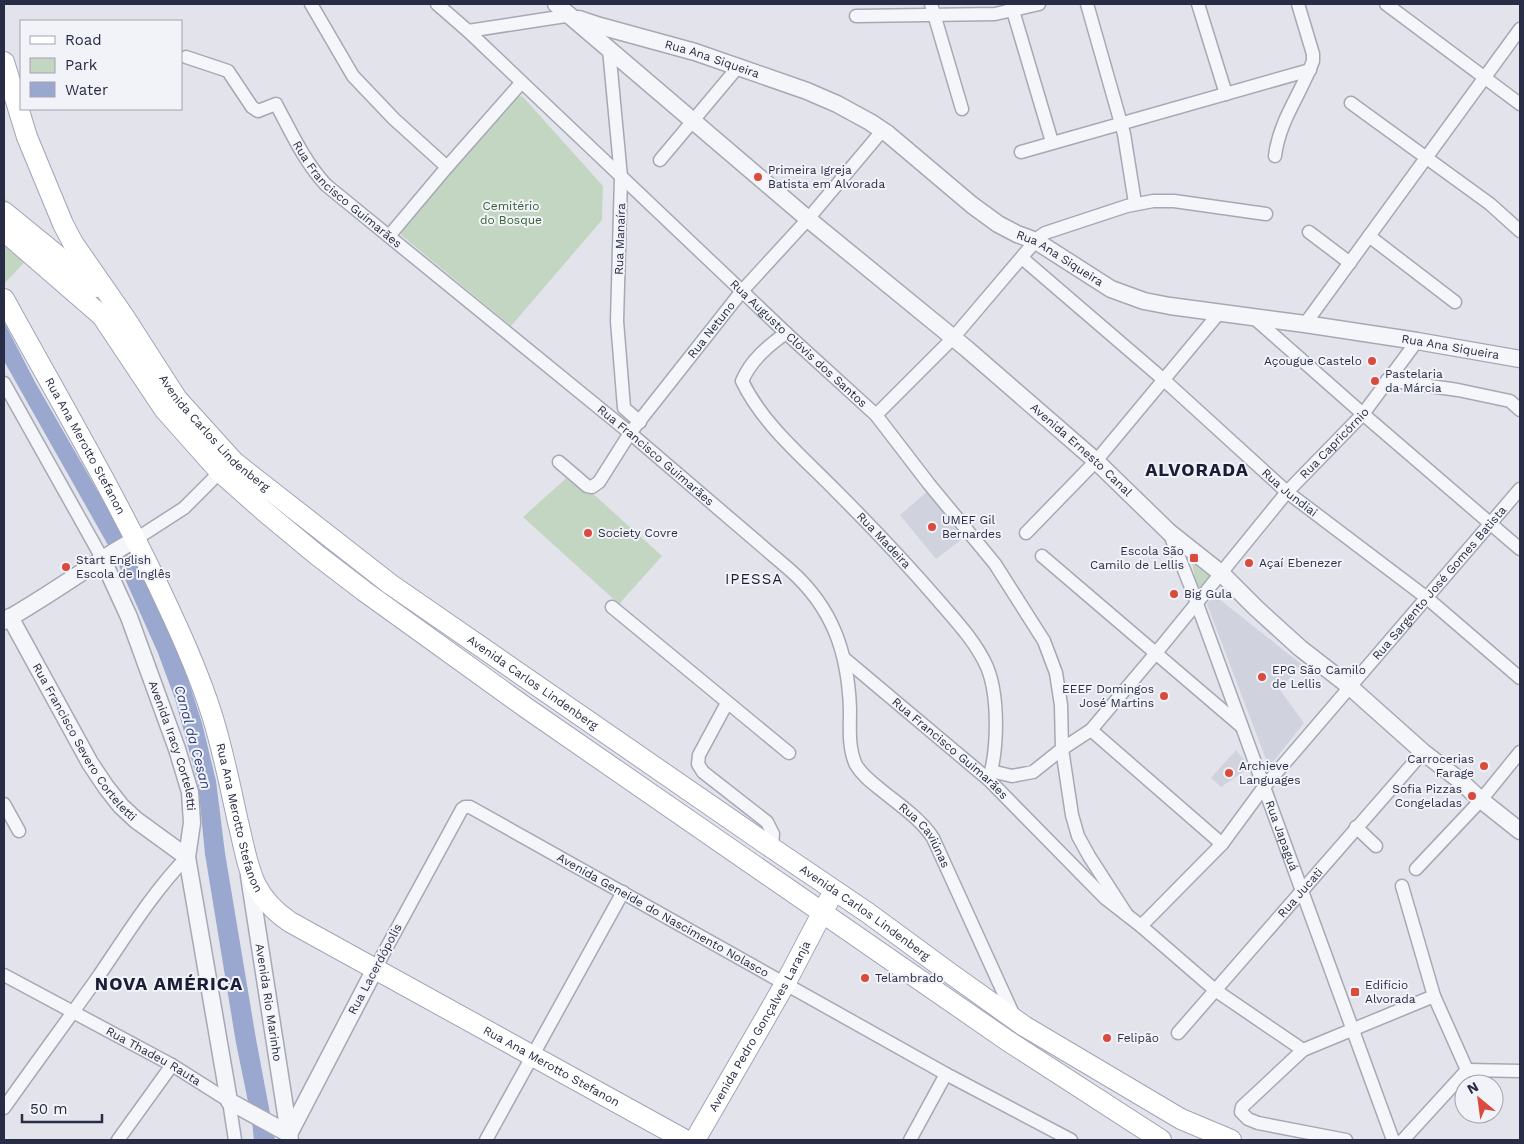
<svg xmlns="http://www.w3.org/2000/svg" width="1524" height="1144" font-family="'Work Sans',sans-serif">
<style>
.built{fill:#d0d2de}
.green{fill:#c3d6c2}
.water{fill:#9aa7ce}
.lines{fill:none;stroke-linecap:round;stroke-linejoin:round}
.minor-casing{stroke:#a6a8b6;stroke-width:15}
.tertiary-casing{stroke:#a6a8b6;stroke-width:19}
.primary-casing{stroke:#a0a4b8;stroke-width:22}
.minor{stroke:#f5f6f9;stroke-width:12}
.tertiary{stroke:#f5f6f9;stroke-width:16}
.primary{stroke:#fff;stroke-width:20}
.poi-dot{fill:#da4a3d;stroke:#f2f3f8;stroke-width:2}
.labels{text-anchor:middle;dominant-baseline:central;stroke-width:4;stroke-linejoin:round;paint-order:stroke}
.street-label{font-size:12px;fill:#282c45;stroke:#f2f3f8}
.poi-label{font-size:12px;fill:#282c45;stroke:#f2f3f8;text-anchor:start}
.park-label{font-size:12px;fill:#346236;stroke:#f2f3f8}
.water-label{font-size:14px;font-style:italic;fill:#2e3f7d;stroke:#f2f3f8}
.quarter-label{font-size:15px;letter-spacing:1px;fill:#1a1d36;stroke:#f2f3f8}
.district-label{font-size:18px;font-weight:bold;letter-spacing:1px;fill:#1a1d36;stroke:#f2f3f8}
</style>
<rect width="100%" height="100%" fill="#e2e3eb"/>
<g class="built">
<path d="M929 490 962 539 936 559 900 515Z"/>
<path d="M1214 595 1301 664 1280 690 1304 723 1269 767 1207 604Z"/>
<path d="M1236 750 1250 767 1221 787 1211 778Z"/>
</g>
<g class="green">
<path d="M519 96 523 97 603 186 602 220 511 326 401 235 402 226 514 97Z"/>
<path d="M4 198 48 237 4 284Z"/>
<path d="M571 474 662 556 619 604 523 517Z"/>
<path d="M1192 563 1211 576 1198 591Z"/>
</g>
<path class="water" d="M4 322 35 382 132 551 185 670 202 723 216 781 225 853 256 1039 275 1140H254L252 1121 236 1043 205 854 198 783 175 699 158 653 117 561 4 361Z"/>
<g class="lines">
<defs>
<g id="minor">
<path d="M311 4 353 76 394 119 447 167"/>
<path id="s1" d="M437 4 468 31 786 333 876 415 929 484 995 564 1044 641 1056 673 1061 705 1062 749 1072 815 1078 836 1089 856 1127 915"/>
<path d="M931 4 962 109"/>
<path d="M1011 4 1052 142"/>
<path d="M1087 4 1124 134 1135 203"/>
<path d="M1198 4 1226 94"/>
<path d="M1386 4 1520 104"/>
<path d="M856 16 995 14 1039 4"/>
<path d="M468 31 572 15"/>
<path d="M609 49 621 177 617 321 624 408 640 422"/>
<path id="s2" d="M186 57 228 71 252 107 258 111 276 104C291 132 304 161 326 185L630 433 790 570C833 608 848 653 850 709 850 727 848 748 856 765 862 775 871 782 880 789 898 804 920 818 933 838L1014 1016"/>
<path d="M1351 103 1490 204 1520 231"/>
<path d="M1021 152 1310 70"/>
<path d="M1275 156C1279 121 1301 94 1313 61V54L1298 4"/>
<path d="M660 160 738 67"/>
<path d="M1309 232 1350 263"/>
<path d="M389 236 447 167 521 83"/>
<path d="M1369 236 1455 302"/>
<path id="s3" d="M1022 258 1164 380 1287 492 1427 598 1520 678"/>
<path d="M1253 317 1363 414 1520 549"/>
<path d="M1305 324 1520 29"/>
<path id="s4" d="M786 333C768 346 751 360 742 381 763 425 804 458 837 492 872 527 906 563 938 600 956 621 976 642 987 667 999 696 998 749 989 779"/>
<path d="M1387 380 1458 390 1510 401 1520 410"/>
<path d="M4 383 102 558"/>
<path d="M876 415 953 338 1038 238 1045 233 1127 206 1153 201H1174L1266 214"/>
<path id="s5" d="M559 462 587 486 592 487 599 482 630 433 742 291 808 219 882 131"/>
<path id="s6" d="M1169 532 1192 590 1393 1140"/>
<path d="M1026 533 1096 461 1220 312"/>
<path d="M136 539 184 508 220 472"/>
<path d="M1042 556 1241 726"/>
<path d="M612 607 789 753"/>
<path id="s7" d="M845 659 989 780 1105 898 1141 926 1215 990 1303 1050"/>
<path d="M727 703 699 755 698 764 703 772 767 822 773 834 772 848"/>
<path d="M1091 730 1222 844"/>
<path id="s8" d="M991 771 1012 776 1033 772 1062 749 1091 730 1156 653 1287 492 1363 414 1417 341"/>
<path d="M4 804 19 831"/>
<path d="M1356 827 1376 846"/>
<path d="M1416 869 1481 800 1520 752"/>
<path d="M1402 886 1434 996 1467 1070"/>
<path id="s9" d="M1141 926 1222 844 1264 787 1520 489"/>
<path id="s10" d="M375 969 462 809 465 807H470L946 1074 1071 1140"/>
<path id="s11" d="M4 975 172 1065 229 1101 235 1140"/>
<path id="s12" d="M1178 1033 1423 752"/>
<path d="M1467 1070 1520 1071"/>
<path d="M4 1108C35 1064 67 1021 98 977 126 936 152 893 187 857"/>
<path d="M118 1140 172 1065"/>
<path d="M486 1140 623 892"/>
<path d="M910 1140 946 1074"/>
<path d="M1346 1140 1258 1123 1248 1119 1241 1112 1242 1107 1303 1050 1434 996"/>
<path d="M1403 1140 1467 1070"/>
</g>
<g id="tertiary">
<path id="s13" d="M556 4 808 219 967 349 1096 461 1169 532 1222 574 1256 608 1300 648 1349 686 1423 752 1458 779 1481 800 1520 831"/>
<path id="s14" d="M579 19 600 26 695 52 807 91 837 104 870 122 888 134 972 205 998 224 1017 234 1036 241 1111 289 1144 301 1170 306 1305 324 1417 341 1520 359"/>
<path id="s15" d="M102 558 129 617 177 749 190 792 192 823 187 857 229 1101 289 1134"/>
<path id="s16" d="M10 617 90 763 106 787 121 806 136 820 187 857"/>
<path d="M4 621C49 596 91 564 136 539"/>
<path id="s17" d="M249 876 290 1140"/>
<path d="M289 1134 375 969"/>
</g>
<g id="primary">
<path id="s18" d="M4 62 27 137 63 224 73 243 123 315 177 399 234 462 390 584 772 848 868 913 947 971 1024 1026 1181 1119 1231 1140"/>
<path d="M4 212 96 287"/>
<path d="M4 231 102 316 164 409 220 472 264 511 317 555 364 591 525 707 1008 1041 1161 1140"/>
<path id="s19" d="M4 299C55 392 109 484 155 579 176 623 197 668 212 715 223 750 230 786 238 822 249 866 249 894 290 922L685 1140"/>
<path id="s20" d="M695 1140 785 984 829 900"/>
</g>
</defs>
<use href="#minor" class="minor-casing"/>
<use href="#tertiary" class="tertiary-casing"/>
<use href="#primary" class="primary-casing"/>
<use href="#minor" class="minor"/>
<use href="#tertiary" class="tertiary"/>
<use href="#primary" class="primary"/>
</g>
<g class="poi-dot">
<circle cx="758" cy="177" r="5"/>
<circle cx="1372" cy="361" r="5"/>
<circle cx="1375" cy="381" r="5"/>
<circle cx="932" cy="527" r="5"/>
<circle cx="588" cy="533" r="5"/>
<rect x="1189" y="553" width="10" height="10" rx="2.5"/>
<circle cx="1249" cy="563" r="5"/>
<circle cx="66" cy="567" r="5"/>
<circle cx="1174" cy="594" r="5"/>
<circle cx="1262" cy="677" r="5"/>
<circle cx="1164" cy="696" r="5"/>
<circle cx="1484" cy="766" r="5"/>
<circle cx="1229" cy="773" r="5"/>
<circle cx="1472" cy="796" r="5"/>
<circle cx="865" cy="978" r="5"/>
<rect x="1350" y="987" width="10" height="10" rx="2.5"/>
<circle cx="1107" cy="1038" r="5"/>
</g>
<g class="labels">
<g class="street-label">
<text stroke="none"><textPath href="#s14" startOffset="139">Rua Ana Siqueira</textPath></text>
<text stroke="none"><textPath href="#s2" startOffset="231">Rua Francisco Guimarães</textPath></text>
<text transform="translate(620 239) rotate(-88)">Rua Manaíra</text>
<text stroke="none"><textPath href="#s14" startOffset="544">Rua Ana Siqueira</textPath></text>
<text stroke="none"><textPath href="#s5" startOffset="240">Rua Netuno</textPath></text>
<text stroke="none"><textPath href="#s1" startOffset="496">Rua Augusto Clóvis dos Santos</textPath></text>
<text stroke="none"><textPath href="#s14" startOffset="949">Rua Ana Siqueira</textPath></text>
<text stroke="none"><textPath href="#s18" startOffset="432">Avenida Carlos Lindenberg</textPath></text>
<text stroke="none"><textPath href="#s8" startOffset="491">Rua Capricórnio</textPath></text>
<text stroke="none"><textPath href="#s19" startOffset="168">Rua Ana Merotto Stefanon</textPath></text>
<text stroke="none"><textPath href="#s13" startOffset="689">Avenida Ernesto Canal</textPath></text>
<text stroke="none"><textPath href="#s2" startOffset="636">Rua Francisco Guimarães</textPath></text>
<text stroke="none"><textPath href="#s3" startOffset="356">Rua Jundiai</textPath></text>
<text stroke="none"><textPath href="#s4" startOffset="280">Rua Madeira</textPath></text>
<text stroke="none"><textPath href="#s9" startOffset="455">Rua Sargento José Gomes Batista</textPath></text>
<text stroke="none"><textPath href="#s18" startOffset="838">Avenida Carlos Lindenberg</textPath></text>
<text stroke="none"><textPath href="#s16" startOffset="146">Rua Francisco Severo Corteletti</textPath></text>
<text stroke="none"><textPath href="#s15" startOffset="201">Avenida Iracy Corteletti</textPath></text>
<text stroke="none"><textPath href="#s7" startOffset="138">Rua Francisco Guimarães</textPath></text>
<text stroke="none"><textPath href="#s19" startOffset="572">Rua Ana Merotto Stefanon</textPath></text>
<text stroke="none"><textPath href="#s6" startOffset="324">Rua Japaguá</textPath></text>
<text stroke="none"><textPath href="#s2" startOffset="1125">Rua Caviúnas</textPath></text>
<text stroke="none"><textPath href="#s12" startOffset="186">Rua Jucati</textPath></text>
<text stroke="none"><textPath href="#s18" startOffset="1242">Avenida Carlos Lindenberg</textPath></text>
<text stroke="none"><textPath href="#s10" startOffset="412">Avenida Geneide do Nascimento Nolasco</textPath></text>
<text transform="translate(375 969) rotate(-62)">Rua Lacerdópolis</text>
<text stroke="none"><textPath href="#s17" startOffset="128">Avenida Rio Marinho</textPath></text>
<text stroke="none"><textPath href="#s20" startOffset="131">Avenida Pedro Gonçalves Laranja</textPath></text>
<text stroke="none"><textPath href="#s11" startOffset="170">Rua Thadeu Rauta</textPath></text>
<text stroke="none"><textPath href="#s19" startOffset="991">Rua Ana Merotto Stefanon</textPath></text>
</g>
<g class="poi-label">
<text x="768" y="170">Primeira Igreja<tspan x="768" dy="14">Batista em Alvorada</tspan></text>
<text x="1362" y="361" text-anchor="end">Açougue Castelo</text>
<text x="1385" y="374">Pastelaria<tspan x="1385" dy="14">da Márcia</tspan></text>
<text x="942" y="520">UMEF Gil<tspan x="942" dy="14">Bernardes</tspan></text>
<text x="598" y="533">Society Covre</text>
<text x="1184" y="551" text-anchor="end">Escola São<tspan x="1184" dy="14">Camilo de Lellis</tspan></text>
<text x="76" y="560">Start English<tspan x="76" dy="14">Escola de Inglês</tspan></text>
<text x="1259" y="563">Açaí Ebenezer</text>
<text x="1184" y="594">Big Gula</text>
<text x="1272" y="670">EPG São Camilo<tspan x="1272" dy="14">de Lellis</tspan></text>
<text x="1154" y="689" text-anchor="end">EEEF Domingos<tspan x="1154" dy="14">José Martins</tspan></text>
<text x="1474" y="759" text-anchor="end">Carrocerias<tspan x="1474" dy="14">Farage</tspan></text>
<text x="1239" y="766">Archieve<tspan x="1239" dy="14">Languages</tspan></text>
<text x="1462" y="789" text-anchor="end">Sofia Pizzas<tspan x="1462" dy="14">Congeladas</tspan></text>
<text x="875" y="978">Telambrado</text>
<text x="1365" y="985">Edifício<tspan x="1365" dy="14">Alvorada</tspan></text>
<text x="1117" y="1038">Felipão</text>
</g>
<g class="park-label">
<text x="511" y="206">Cemitério<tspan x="511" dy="14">do Bosque</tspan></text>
</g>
<g class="water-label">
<text transform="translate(193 737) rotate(75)">Canal da Cesan</text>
</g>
<g class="quarter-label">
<text x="754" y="579">IPESSA</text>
</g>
<g class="district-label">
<text x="1197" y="469">ALVORADA</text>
<text x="169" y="983">NOVA AMÉRICA</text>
</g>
</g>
<rect width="1524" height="1144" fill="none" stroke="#282c45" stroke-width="10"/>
<rect x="20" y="20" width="162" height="90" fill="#f2f3f8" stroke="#a1a3b0"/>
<rect x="30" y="36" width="25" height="8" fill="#ffffff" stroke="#a1a3b0"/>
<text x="65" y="45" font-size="15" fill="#282c45">Road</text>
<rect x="30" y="58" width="25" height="15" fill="#c3d6c2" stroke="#a1a3b0"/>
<text x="65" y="70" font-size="15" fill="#282c45">Park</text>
<rect x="30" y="82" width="25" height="15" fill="#9aa7ce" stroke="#a1a3b0"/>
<text x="65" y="95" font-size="15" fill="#282c45">Water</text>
<g transform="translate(1479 1099) rotate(331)"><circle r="24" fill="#f2f3f8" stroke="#a1a3b0"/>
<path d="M0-4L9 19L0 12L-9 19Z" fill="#da4a3d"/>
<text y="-8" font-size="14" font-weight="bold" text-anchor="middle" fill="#282c45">N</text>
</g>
<path d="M22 1114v8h80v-8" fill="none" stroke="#282c45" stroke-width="2.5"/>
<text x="30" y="1114" font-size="15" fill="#282c45" stroke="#f2f3f8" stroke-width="4" paint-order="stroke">50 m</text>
</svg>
